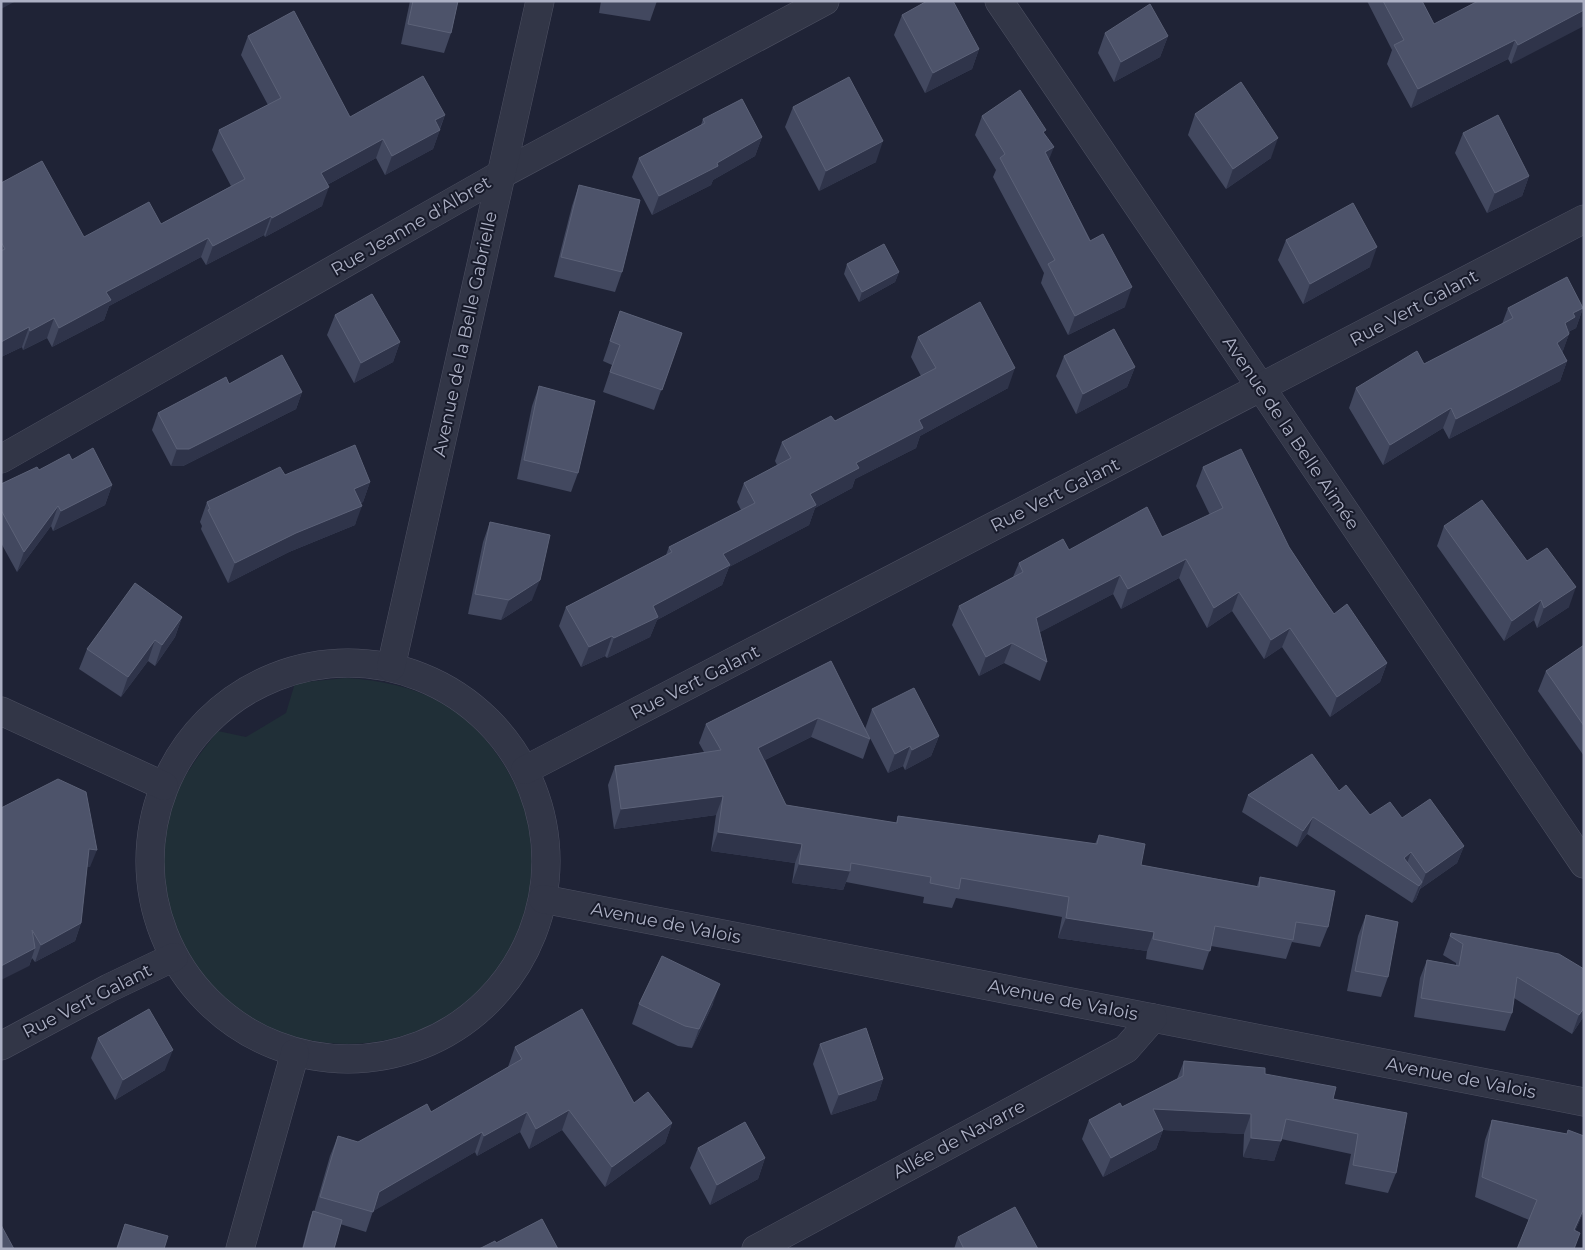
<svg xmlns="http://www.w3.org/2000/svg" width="1585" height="1250" font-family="Montserrat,sans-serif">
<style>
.green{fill:#202f37}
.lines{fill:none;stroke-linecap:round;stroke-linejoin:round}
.minor-casing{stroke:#4d5062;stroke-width:29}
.minor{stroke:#323647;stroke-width:28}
.wall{fill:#42485f}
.shaded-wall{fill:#2f344a}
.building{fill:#4d536a;stroke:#5c6278}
.labels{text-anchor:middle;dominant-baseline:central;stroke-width:4;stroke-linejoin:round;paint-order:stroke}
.street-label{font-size:18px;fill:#acb0c4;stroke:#181b2b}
</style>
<rect width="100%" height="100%" fill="#1f2336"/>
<path class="green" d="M346 678C427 683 480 713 516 787 537 832 536 887 518 931 445 1106 179 1069 164 880 162 852 164 826 174 799 184 774 201 752 218 731L246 737 286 713 295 683Z"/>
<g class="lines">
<defs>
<g id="minor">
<path d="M999 1 1584 864"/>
<path d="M1 459 500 175 825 1"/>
<circle cx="348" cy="861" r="198"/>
<path d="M391 667 540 1"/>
<path d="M1 711 164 786"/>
<path d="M525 770 1584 219"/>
<path d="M543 899 1584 1102"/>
<path d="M1 1046 109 988 174 957"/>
<path d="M240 1249 295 1053"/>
<path d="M756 1249 1126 1049 1153 1018"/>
</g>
</defs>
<use href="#minor" class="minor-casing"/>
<use href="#minor" class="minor"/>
</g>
<g class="wall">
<path d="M410 1H458L451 33 444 53 401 44Z"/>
<path d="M601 1H657L650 21 599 13Z"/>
<path d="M1367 1H1422L1434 24 1584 1 1511 64 1508 59 1411 108 1387 64 1392 50Z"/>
<path d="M902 15 979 49 972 69 925 93 894 35Z"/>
<path d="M1105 33 1168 36 1160 57 1114 82 1098 53Z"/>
<path d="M248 36 350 117 445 115 433 149 385 175 376 158 327 185 322 206 265 237 264 235 206 265 201 257 109 306 104 320 52 347 47 338 23 350 22 347 1 357V183L84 237 161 224 231 186 212 150 219 130 268 105 241 55Z"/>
<path d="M793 107 876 162 819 191 785 127Z"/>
<path d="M1195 114 1271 158 1226 189 1188 135Z"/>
<path d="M982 116 1044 134 1049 160 1125 307 1068 335 1041 283 1044 273 993 177 996 170 975 135Z"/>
<path d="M703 119 762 137 755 156 713 180 711 185 652 215 632 177 639 158 701 125Z"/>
<path d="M1463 133 1529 176 1522 196 1487 213 1455 153Z"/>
<path d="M579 185 622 272 615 292 554 277 572 206Z"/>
<path d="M1286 240 1370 267 1303 304 1278 260Z"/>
<path d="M847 264 899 272 895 282 859 302 844 274Z"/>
<path d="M1508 308H1583L1576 328 1570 331 1562 353 1567 361 1560 381 1449 439 1443 428 1383 465 1349 408 1356 388 1424 364 1502 324Z"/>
<path d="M620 311 682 333 654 410 603 392 612 365 603 361Z"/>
<path d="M335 315 400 342 393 362 354 383 327 335Z"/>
<path d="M918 337 1008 388 920 436 916 448 855 479 852 488 815 508 809 525 729 567 722 585 657 620 650 637 607 658 605 656 581 667 559 626 566 607 666 555 669 547 741 510 737 502 744 483 777 465 775 461 782 442 835 421 921 376 911 357Z"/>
<path d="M1064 356 1135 367 1127 387 1076 414 1056 376Z"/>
<path d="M229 384 302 392 296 409 183 466H171L152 430 158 413Z"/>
<path d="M539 386 578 473 571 492 517 479 532 406Z"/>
<path d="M72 460 112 485 105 505 53 531 51 526 17 572 1 543V484Z"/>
<path d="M1203 467 1289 547 1316 588 1334 614 1387 663 1380 682 1330 717 1282 647 1264 659 1232 611 1207 628 1179 578 1121 609 1113 594 1040 632 1047 662 1040 681 1004 663 979 676 952 625 959 606 1013 577 1019 563 1069 550 1162 537 1210 515 1196 486Z"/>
<path d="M285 475 370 482 363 502 361 503 355 525 289 552 228 583 201 529 202 526 200 522 207 502Z"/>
<path d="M490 522 532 600 501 620 468 614 483 542Z"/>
<path d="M1444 526 1527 561 1569 607 1537 628 1534 620 1504 641 1437 546Z"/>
<path d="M182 617 175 637 155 666 148 661 121 697 79 669 87 649Z"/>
<path d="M1584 645V756L1538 691 1546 671Z"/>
<path d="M831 661 865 729 872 709 939 736 931 756 905 770 903 766 888 773 870 738V739L863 759 811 737 765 760 786 805 896 823 898 816 1095 844 1099 835 1141 865 1257 886 1260 877 1328 927 1320 947 1292 942 1286 959 1211 946 1203 970 1146 959 1147 951 1058 938 1062 917 956 898 952 908 923 903 924 897 846 882 843 890 792 883 795 863 711 851 716 815 614 829 608 785 615 766 704 752 699 743 706 724Z"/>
<path d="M1248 795 1370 815 1402 818 1464 846 1457 863 1420 889 1416 899 1412 903 1307 834 1297 847 1242 812Z"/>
<path d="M1 808 90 867H87L81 923 75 941 35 962 32 958 29 966Z"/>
<path d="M1366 915 1388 977 1381 997 1347 991 1358 936Z"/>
<path d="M1451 933 1584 969V1016L1572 1034 1514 998 1512 1013 1505 1031 1414 1017 1420 978 1427 960 1456 965V963L1443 955Z"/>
<path d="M639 1004H713L692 1048 678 1046 632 1024Z"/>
<path d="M98 1038 165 1070 115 1100 91 1058Z"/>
<path d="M820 1044 883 1079 876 1100 831 1115 813 1064Z"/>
<path d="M515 1047 634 1103 672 1123 665 1143 605 1187 562 1130 529 1149 520 1132 477 1156 475 1152 373 1211 366 1232 340 1224 334 1249H302L309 1222 313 1211 314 1212 330 1156 338 1136 358 1142 431 1112 508 1067Z"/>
<path d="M1184 1061 1265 1074 1333 1099 1396 1173 1388 1193 1345 1184 1351 1154 1281 1139 1274 1161 1243 1157 1244 1134 1163 1130 1156 1149 1103 1177 1082 1139 1089 1120 1122 1107 1177 1079Z"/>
<path d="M1492 1120 1567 1134 1584 1136V1211L1575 1231 1529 1220 1475 1197 1485 1140Z"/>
<path d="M698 1148 765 1158 758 1179 710 1205 690 1168Z"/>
<path d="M125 1224 164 1249H116Z"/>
<path d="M958 1237 1038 1249H954Z"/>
</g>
<g class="shaded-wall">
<path d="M1 1H16L1 9Z"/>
<path d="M1584 10V26L1511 64 1518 45Z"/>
<path d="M1168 36 1160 57 1114 82 1121 62Z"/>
<path d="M1515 40 1508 59 1411 108 1418 89Z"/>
<path d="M979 49 972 69 925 93 933 73Z"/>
<path d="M445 115 439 130H440L433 149 385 175 392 156 435 120Z"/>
<path d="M762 137 755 156 713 180 711 185 652 215 659 196Z"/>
<path d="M1278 138 1271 158 1226 189 1233 169Z"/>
<path d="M383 139 376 158 314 192 321 173Z"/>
<path d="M883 141 876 162 819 191 826 171Z"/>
<path d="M1054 147 1046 167 1045 152Z"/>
<path d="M1529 176 1522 196 1487 213 1495 193Z"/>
<path d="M329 187 322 206 265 237 272 218Z"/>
<path d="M271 216 264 235 206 265 213 246Z"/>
<path d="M208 238 201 257 109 306 104 320 52 347 59 328 106 292Z"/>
<path d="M1377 247 1370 267 1303 304 1310 284Z"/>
<path d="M899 272 895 282 859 302 862 292Z"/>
<path d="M1132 287 1125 307 1068 335 1075 316Z"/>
<path d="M1583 308 1576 328 1570 331 1562 354 1549 363 1565 323 1573 313Z"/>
<path d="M54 318 47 338 23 350 30 331Z"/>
<path d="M29 327 22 347 1 357V342Z"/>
<path d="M400 342 393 362 354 383 361 363Z"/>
<path d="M1567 361 1560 381 1449 439 1456 419Z"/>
<path d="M1135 367 1127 387 1076 414 1083 394Z"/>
<path d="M1015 368 1008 388 920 436 916 448 855 479 852 488 815 508 809 525 729 567 722 585 657 620 650 637 607 658 614 638 653 606 723 554 919 420Z"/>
<path d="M302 392 296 409 183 466H171L177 449Z"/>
<path d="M1451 408 1443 428 1383 465 1390 445Z"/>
<path d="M370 482 363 502 347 508 354 489Z"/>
<path d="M112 485 105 505 53 531 61 511Z"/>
<path d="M58 506 51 526 17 572 24 552Z"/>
<path d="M362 506 355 525 289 552 228 583 235 563 296 533Z"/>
<path d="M1186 559 1179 578 1121 609 1128 589Z"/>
<path d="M1120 575 1113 594 1029 638 1036 618Z"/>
<path d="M540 580 532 600 501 620 509 600Z"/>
<path d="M1576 587 1569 607 1537 628 1544 608Z"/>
<path d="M1239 592 1232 611 1207 628 1214 608Z"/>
<path d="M1541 600 1534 620 1504 641 1512 621Z"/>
<path d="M182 617 175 637 155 666 162 645Z"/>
<path d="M1290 628 1282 647 1264 659 1271 640Z"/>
<path d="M612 636 605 656 581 667 589 647Z"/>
<path d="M155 640 148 661 121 697 128 677Z"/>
<path d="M1012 643 1004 663 979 676 986 657Z"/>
<path d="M1387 663 1380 682 1330 717 1337 697Z"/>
<path d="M818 718 811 737 751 767 758 748Z"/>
<path d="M939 736 931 756 905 770 912 750Z"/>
<path d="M910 746 903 766 888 773 895 754Z"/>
<path d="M723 796 716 815 614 829 621 809Z"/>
<path d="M1313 817 1307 834 1297 847 1303 831Z"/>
<path d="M718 832 802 844 795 863 711 851Z"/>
<path d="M1464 846 1457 863 1420 889 1426 873Z"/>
<path d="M89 849 97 850 90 867H83Z"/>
<path d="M1411 852 1405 869 1404 858Z"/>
<path d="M799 864 850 871 843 890 792 883Z"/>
<path d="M1422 882 1416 899 1412 903 1419 886Z"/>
<path d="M1066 918 1154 932 1147 951 1058 938Z"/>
<path d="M81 923 75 941 35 962 41 945Z"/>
<path d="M35 948 29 966 1 980V966Z"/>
<path d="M720 984 713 1004 692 1048 699 1029Z"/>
<path d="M1584 1008V1016L1572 1034 1579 1015Z"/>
<path d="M173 1050 165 1070 115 1100 123 1080Z"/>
<path d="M883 1079 876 1100 831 1115 839 1095Z"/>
<path d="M1153 1109 1251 1114 1244 1134 1163 1130 1156 1149 1103 1177 1111 1158Z"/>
<path d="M569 1110 562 1130 529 1149 536 1129Z"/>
<path d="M527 1112 520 1132 477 1156 484 1136Z"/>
<path d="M672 1123 665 1143 605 1187 612 1167Z"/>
<path d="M482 1132 475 1152 372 1212 379 1192Z"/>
<path d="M1251 1138 1281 1141 1274 1161 1243 1157Z"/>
<path d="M765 1158 758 1179 710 1205 717 1185Z"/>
<path d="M1584 1208V1211L1567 1249 1574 1230Z"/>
</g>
<g class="building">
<path d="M413 1H458L451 33 408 24Z"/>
<path d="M927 1H953L979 49 933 73 902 15Z"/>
<path d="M1383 1H1422L1434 24 1478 1H1584V10L1518 45 1515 40 1418 89 1394 45 1404 40Z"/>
<path d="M1150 4 1168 36 1121 62 1105 33Z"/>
<path d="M294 11 350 117 423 76 445 115 435 120 440 130 392 156 383 139 321 173 329 187 272 218 271 216 213 246 208 238 106 292 111 300 59 328 54 318 30 331 29 327 1 342V251L5 249 1 242V183L42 161 84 237 149 202 161 224 245 179 219 130 281 98 248 36Z"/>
<path d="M849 77 883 141 826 171 793 107Z"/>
<path d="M1241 82 1278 138 1233 169 1195 114Z"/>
<path d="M1020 90 1046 130 1043 132 1054 147 1045 152 1090 241 1103 234 1132 287 1075 316 1048 264 1055 260 1000 158 1005 154 982 116Z"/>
<path d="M742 99 762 137 717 163 718 166 659 196 639 158 705 123 703 119Z"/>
<path d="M1498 115 1529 176 1495 193 1463 133Z"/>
<path d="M579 185 640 200 622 272 561 257Z"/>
<path d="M1353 203 1377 247 1310 284 1286 240Z"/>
<path d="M884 244 899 272 862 292 847 264Z"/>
<path d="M1567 277 1583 308 1573 313 1575 317 1565 323 1569 334 1557 343 1567 361 1456 419 1451 408 1390 445 1356 388 1417 351 1424 364 1513 318 1508 308Z"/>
<path d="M372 294 400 342 361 363 335 315Z"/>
<path d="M980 302 1015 368 919 420 923 428 856 463 859 468 810 494 816 505 723 554 730 565 653 606 658 617 614 638 612 636 589 647 566 607 672 552 669 547 755 503 744 483 791 458 782 442 831 416 835 421 936 368 918 337Z"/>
<path d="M620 311 682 333 662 390 610 372 620 345 610 341Z"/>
<path d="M1114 329 1135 367 1083 394 1064 356Z"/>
<path d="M282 355 302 392 189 449H177L158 413 226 377 229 384Z"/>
<path d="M539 386 595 401 578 473 524 460Z"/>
<path d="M355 445 370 482 354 489 362 506 296 533 235 563 208 510 210 509 207 502 280 467 285 475Z"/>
<path d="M93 448 112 485 61 511 58 506 24 552 1 510V484L37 467 39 470 69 454 72 460Z"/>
<path d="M1241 449 1289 547 1316 588 1334 614 1347 604 1387 663 1337 697 1290 628 1271 640 1239 592 1214 608 1186 559 1128 589 1120 575 1036 618 1047 662 1012 643 986 657 959 606 1023 572 1019 563 1063 539 1069 550 1147 507 1162 537 1223 508 1203 467Z"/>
<path d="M1482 500 1527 561 1547 548 1576 587 1544 608 1541 600 1512 621 1444 526Z"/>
<path d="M490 522 550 535 540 580 509 600 475 594Z"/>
<path d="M135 583 182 617 162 645 155 640 128 677 87 649Z"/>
<path d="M1584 645V726L1546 671Z"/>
<path d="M831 661 870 739 818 718 758 748 786 805 897 823 898 816 1097 844 1099 835 1145 844 1141 865 1259 887 1260 877 1335 891 1328 927 1296 922 1293 940 1215 926 1210 951 1153 939 1154 932 1066 918 1069 897 961 878 959 889 930 883 931 877 851 863 850 871 799 864 802 844 718 832 723 796 621 809 615 766 721 750 706 724Z"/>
<path d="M914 688 939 736 912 750 910 746 895 754 872 709Z"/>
<path d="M1312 754 1339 791 1346 785 1370 815 1390 802 1402 818 1430 799 1464 846 1426 873 1411 852 1404 858 1422 882 1419 886 1313 817 1303 831 1248 795Z"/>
<path d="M58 779 86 792 97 850 89 849 81 923 41 945 32 930 35 948 1 966V808Z"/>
<path d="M1366 915 1398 922 1388 977 1355 971Z"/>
<path d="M1451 933 1559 954 1584 969V1008L1579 1015 1517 977 1512 1013 1421 998 1427 960 1459 966 1463 944 1450 936Z"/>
<path d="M662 956 720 984 699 1029 685 1026 639 1004Z"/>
<path d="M149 1009 173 1050 123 1080 98 1038Z"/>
<path d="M582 1009 634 1103 648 1092 672 1123 612 1167 569 1110 536 1129 527 1112 484 1136 482 1132 379 1192 373 1212 320 1197 338 1136 358 1142 427 1104 431 1112 522 1059 515 1047Z"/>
<path d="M866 1028 883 1079 839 1095 820 1044Z"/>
<path d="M1184 1061 1265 1068V1074L1336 1087 1333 1099 1407 1113 1396 1173 1353 1165 1358 1134 1286 1119 1281 1141 1251 1138V1114L1153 1109 1163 1130 1111 1158 1089 1120 1120 1103 1122 1107 1183 1076Z"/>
<path d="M1492 1120 1567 1134 1568 1130 1584 1136V1208L1574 1230 1580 1233 1574 1249H1517L1537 1200 1482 1177Z"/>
<path d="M745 1122 765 1158 717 1185 698 1148Z"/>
<path d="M1015 1207 1038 1249H964L958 1237Z"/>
<path d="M313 1211 342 1220 334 1249H303Z"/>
<path d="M542 1219 558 1249H479L495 1241 496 1243Z"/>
<path d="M125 1224 168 1236 164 1249H117Z"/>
<path d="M1 1225 14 1249H1Z"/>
</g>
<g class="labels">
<g class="street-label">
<text transform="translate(411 226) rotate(-30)">Rue Jeanne d'Albret</text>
<text transform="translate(1414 308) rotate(-28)">Rue Vert Galant</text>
<text transform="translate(465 334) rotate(-78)">Avenue de la Belle Gabrielle</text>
<text transform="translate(1291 433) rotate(56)">Avenue de la Belle Aimée</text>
<text transform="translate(1055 495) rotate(-27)">Rue Vert Galant</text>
<text transform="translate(695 682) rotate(-27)">Rue Vert Galant</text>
<text transform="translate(666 923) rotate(11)">Avenue de Valois</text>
<text transform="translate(1063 1000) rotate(11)">Avenue de Valois</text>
<text transform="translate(87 1001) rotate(-27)">Rue Vert Galant</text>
<text transform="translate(1461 1078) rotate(11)">Avenue de Valois</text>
<text transform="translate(959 1139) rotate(-28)">Allée de Navarre</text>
</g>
</g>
<rect width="1585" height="1250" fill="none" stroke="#acb0c4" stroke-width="5"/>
</svg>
